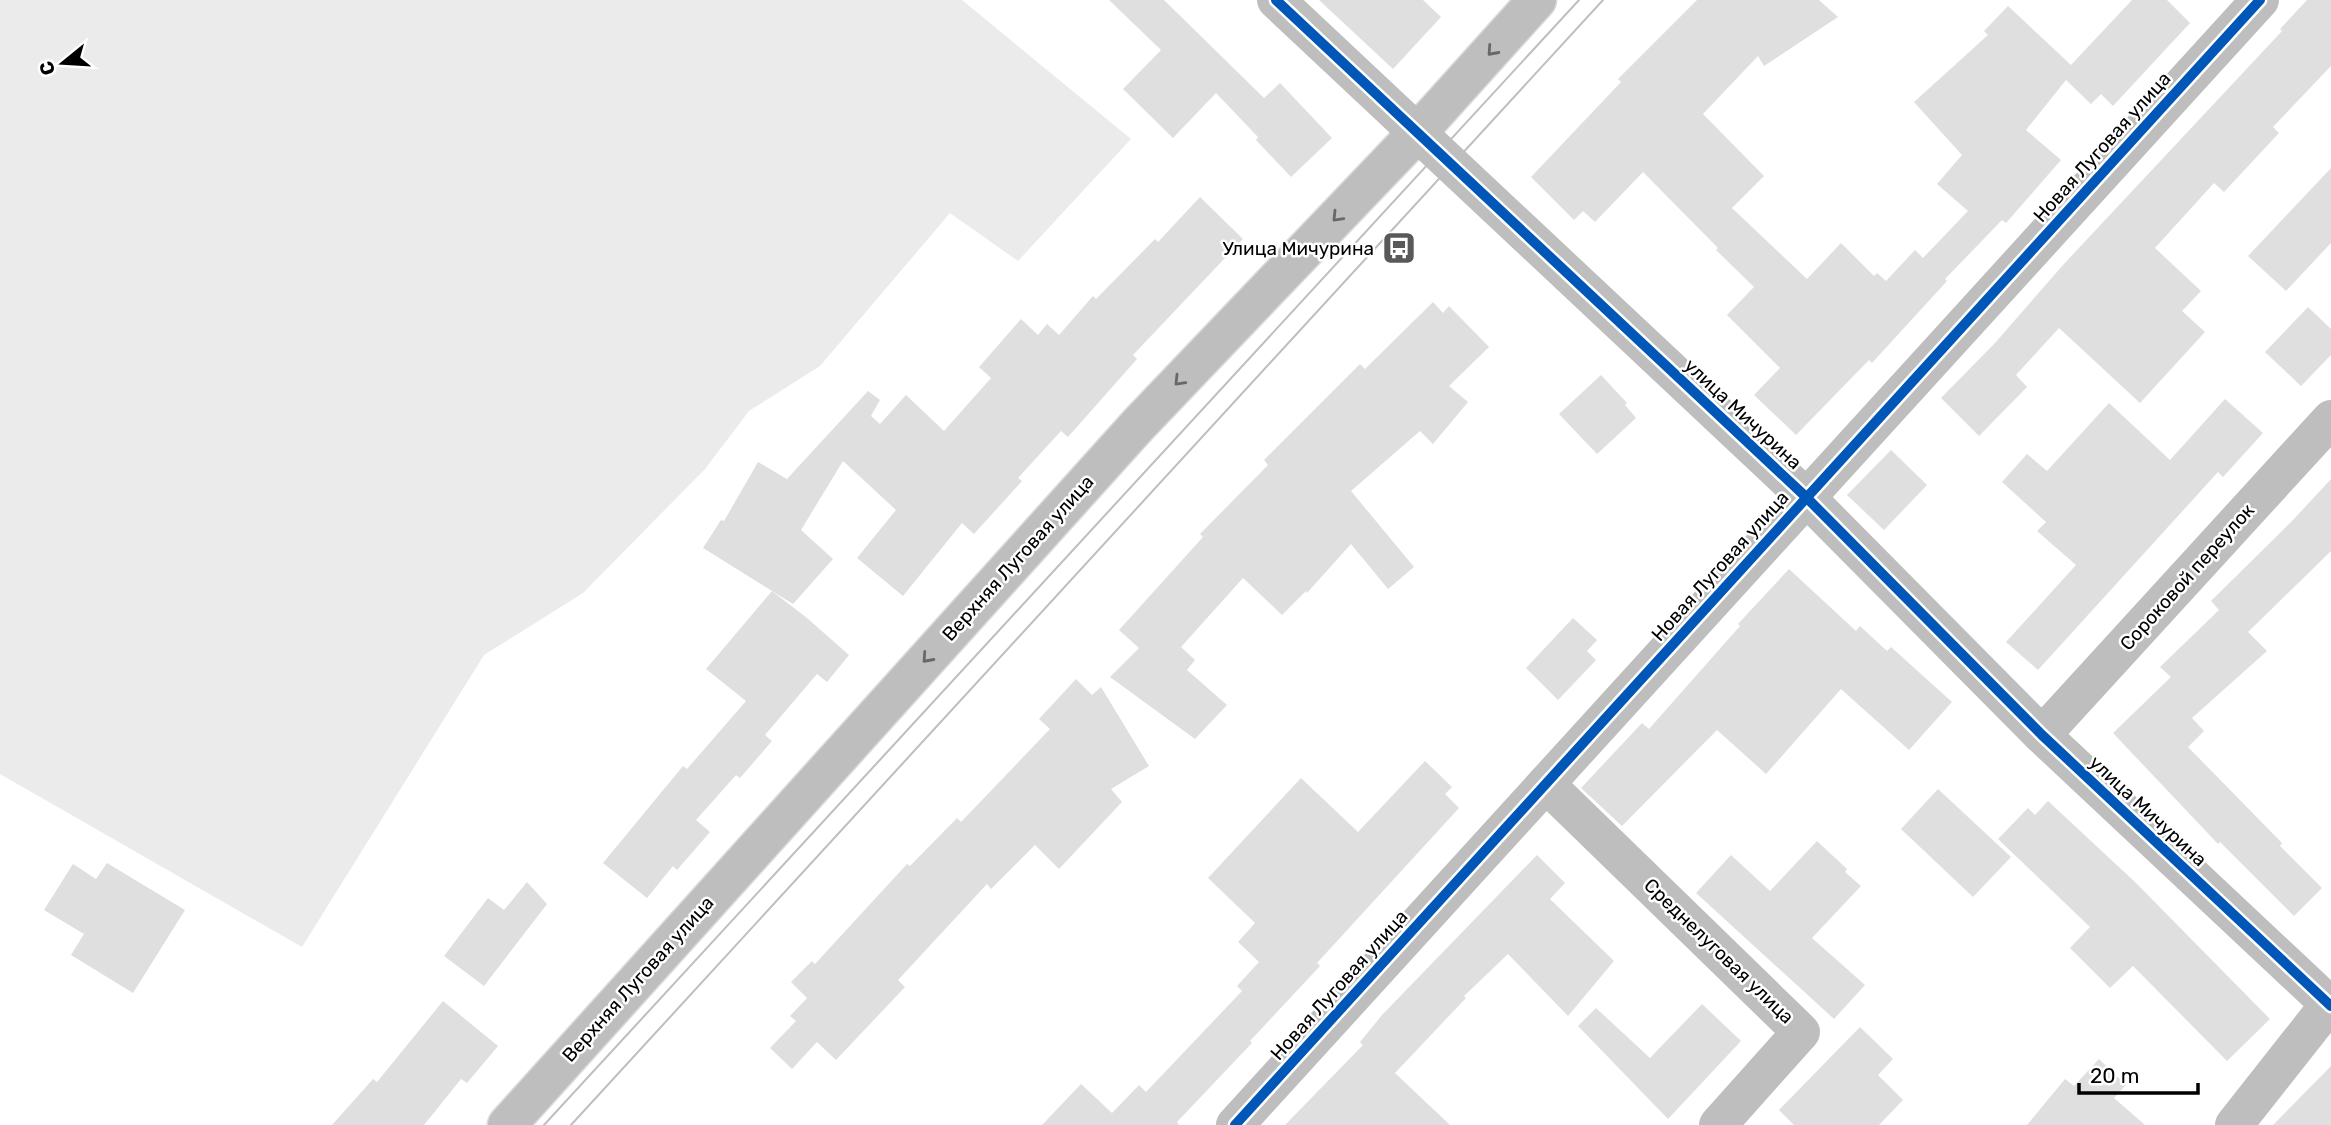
<svg xmlns="http://www.w3.org/2000/svg" width="2331" height="1125" font-family="Rubik,sans-serif">
<style>
.green{fill:#ebebeb}
.building{fill:#dfdfdf}
.lines{fill:none;stroke-linecap:round;stroke-linejoin:round}
.major-casing{stroke:#dbdbdb;stroke-width:41}
.minor{stroke:#bebebe;stroke-width:38}
.major{stroke:#bebebe;stroke-width:38}
.tram{stroke:#bebebe;stroke-width:2}
.cycleway-casing{stroke:#fff;stroke-width:15}
.cycleway{stroke:#0057b8;stroke-width:10}
.oneway{stroke:#686868}
.labels{text-anchor:middle;dominant-baseline:central;stroke-width:5;stroke-linejoin:round;paint-order:stroke}
.street-label{font-size:19px;fill:#000;stroke:#fff}
.poi-label{font-size:19px;fill:#000;stroke:#fff;text-anchor:end}
</style>
<rect width="100%" height="100%" fill="#fff"/>
<path class="green" d="M0 0H962L1131 139 1018 261 950 213 820 366 749 411 705 469 583 593 484 655 302 947 0 774Z"/>
<g class="building">
<path d="M1109 0H1164L1264 98 1280 83 1332 138 1291 177 1256 140 1258 137 1216 93 1173 138 1123 89 1161 50Z"/>
<path d="M1319 0H1423L1441 17 1393 69Z"/>
<path d="M1697 0H1819L1838 17 1764 66 1758 56 1703 114 1764 176 1732 208 1807 279 1841 243 1874 276 1877 273 1886 281 1915 250 1923 258 1968 211 1937 184 1962 155 1914 102 1988 35 1984 31 2008 6 2071 65 2132 0H2167L2190 23 2113 106 2101 94 2091 104 2066 80 2026 130 2061 160 2006 223 2002 220 1945 279 1947 281 1872 363 1869 360 1796 435 1754 395 1780 368 1727 315 1754 287 1716 250 1718 248 1643 172 1595 222 1583 211 1574 220 1531 177 1621 82 1618 79Z"/>
<path d="M2307 0H2331V66L2273 127 2279 133 2224 192 2214 183 2155 248 2201 291 2182 311 2205 332 2140 403 2059 328 2016 375 2027 387 1979 436 1941 398 1995 343 2063 265 2282 31 2280 29Z"/>
<path d="M2331 168V243L2286 291 2248 256Z"/>
<path d="M1200 197 1243 239 1133 355 1137 359 1068 437 1061 431 1018 478 1022 481 974 534 962 523 903 596 857 558 896 510 843 461 801 530 833 559 793 604 703 548 721 520 724 521 758 462 787 479 868 391 880 400 871 416 880 424 906 395 944 431 991 378 979 367 1021 319 1038 335 1047 324 1059 335 1093 296 1096 299 1155 239 1158 242Z"/>
<path d="M1433 302 1443 313 1449 306 1489 347 1449 386 1468 402 1433 444 1420 431 1351 491 1414 567 1388 589 1351 544 1307 593 1306 591 1282 615 1243 578 1181 647 1195 660 1187 670 1227 705 1195 739 1110 677 1139 648 1119 630 1203 537 1200 534 1268 465 1264 460 1360 364 1365 369Z"/>
<path d="M2308 307 2331 329V355L2301 386 2265 352Z"/>
<path d="M1601 375 1627 403 1625 405 1636 418 1597 454 1559 414Z"/>
<path d="M2225 399 2263 433 2223 477 2218 472 2038 670 2006 642 2076 565 2037 531 2046 522 2002 482 2027 454 2047 471 2109 403 2170 460Z"/>
<path d="M1891 450 1927 485 1884 530 1847 495Z"/>
<path d="M2331 479V551L2248 632 2267 651 2192 718 2204 731 2188 747 2282 843 2280 846 2322 888 2294 916 2220 842 2218 844 2113 733 2171 677 2160 667 2219 610 2211 601 2293 520Z"/>
<path d="M1789 569 1856 631 1860 626 1887 651 1891 647 1952 702 1909 750 1841 689 1766 774 1717 730 1622 826 1581 788 1642 723 1649 729 1740 626 1738 624Z"/>
<path d="M772 591 807 618 849 655 827 682 817 674 765 735 772 741 740 778 736 775 696 820 710 832 677 870 673 866 647 898 603 863 683 766 687 769 746 701 706 669Z"/>
<path d="M1573 618 1597 640 1587 651 1596 660 1558 700 1526 668Z"/>
<path d="M1076 679 1092 695 1101 687 1149 766 1111 789 1122 802 1059 869 1035 845 991 889 987 884 898 980 905 987 836 1060 817 1042 792 1069 770 1048 796 1021 790 1016 807 998 791 982 812 961 815 964 907 864 910 866 957 818 961 822 1050 729 1039 719Z"/>
<path d="M1425 761 1452 787 1445 794 1459 808 1317 963 1320 966 1250 1041 1252 1043 1177 1122 1179 1125H1042L1081 1084 1112 1113 1139 1085 1146 1092 1242 991 1237 986 1259 962 1238 942 1255 923 1208 878 1301 778 1358 832Z"/>
<path d="M1938 789 2011 857 1973 897 1901 829Z"/>
<path d="M2048 801 2135 882 2270 1019 2227 1061 2133 966 2110 988 2070 948 2090 927 1998 839 2028 808 2035 815Z"/>
<path d="M1817 841 1847 869 1845 872 1861 886 1812 938 1865 985 1834 1019 1696 893 1731 855 1770 891Z"/>
<path d="M1537 855 1565 883 1550 899 1614 961 1568 1016 1508 954 1464 996 1466 998 1395 1073 1450 1125H1285L1363 1045 1360 1042 1382 1015Z"/>
<path d="M107 863 185 910 133 993 71 955 84 934 44 910 73 864 96 879Z"/>
<path d="M527 882 547 904 484 986 444 956 488 898 504 910Z"/>
<path d="M443 1001 498 1046 467 1083 461 1079 424 1125H332L373 1079 377 1082Z"/>
<path d="M1702 1004 1741 1041 1668 1119 1578 1026 1596 1008 1650 1058Z"/>
<path d="M1860 1027 1893 1059 1878 1075 1903 1100 1879 1125H1794L1779 1110Z"/>
<path d="M2099 1059 2126 1085 2114 1098 2145 1125H2027L2065 1079 2074 1086Z"/>
<path d="M2331 1066V1125H2273Z"/>
</g>
<g class="lines">
<defs>
<path id="major" d="M507 1125 1138 425 1418 132 1537 0"/>
</defs>
<use href="#major" class="major-casing"/>
<g class="minor">
<path d="M1276 0 1806 497 2042 735 2331 1006"/>
<path d="M2042 735 2331 419"/>
<path d="M1546 784 1801 1032 1718 1125"/>
<path d="M1235 1125 2260 0"/>
<path d="M2234 1125 2331 1002"/>
</g>
<use href="#major" class="major"/>
<g class="tram">
<path d="M544 1125 1579 0"/>
<path d="M571 1125 1603 0"/>
</g>
<defs>
<g id="cycleway">
<path d="M1276 0 1806 497 2042 735 2331 1006"/>
<path d="M1235 1125 2260 0"/>
</g>
</defs>
<use href="#cycleway" class="cycleway-casing"/>
<use href="#cycleway" class="cycleway"/>
</g>
<defs><path id="oneway-chevron" d="M-2-3.5L2.5 0L-2 3.5" fill="none" stroke-width="1.6" stroke-linecap="round" stroke-linejoin="round" transform="scale(1.75)"/></defs>
<g class="oneway">
<use href="#oneway-chevron" transform="translate(1492 51) rotate(132)"/>
<use href="#oneway-chevron" transform="translate(1337 217) rotate(134)"/>
<use href="#oneway-chevron" transform="translate(1179 381) rotate(134)"/>
<use href="#oneway-chevron" transform="translate(927 658) rotate(132)"/>
</g>
<defs>
<symbol id="bus-square" viewBox="-11 -11 22 22"><rect x="-9" y="-9" width="18" height="18" rx="4" fill="#595959" stroke="#fff"/><path d="M-5-6H5V4H4V6H2V4H-2V6H-4V4H-5ZM-3.5-4V0h7V-4ZM-3.5 1.2v1.5H-2V1.2ZM2 1.2v1.5H3.5V1.2Z" fill="#fff"/></symbol>
</defs>
<g fill-rule="evenodd">
<use href="#bus-square" x="1380" y="229" width="38" height="38"/>
</g>
<g class="labels">
<g class="street-label">
<text transform="translate(2102 147) rotate(-48)">Новая Луговая улица</text>
<text transform="translate(1743 414) rotate(43)">улица Мичурина</text>
<text transform="translate(1018 558) rotate(-48)">Верхняя Луговая улица</text>
<text transform="translate(1720 566) rotate(-48)">Новая Луговая улица</text>
<text transform="translate(2187 577) rotate(-48)">Сороковой переулок</text>
<text transform="translate(2148 811) rotate(43)">улица Мичурина</text>
<text transform="translate(1719 951) rotate(44)">Среднелуговая улица</text>
<text transform="translate(638 979) rotate(-48)">Верхняя Луговая улица</text>
<text transform="translate(1339 985) rotate(-48)">Новая Луговая улица</text>
</g>
<g class="poi-label">
<text x="1374" y="248">Улица Мичурина</text>
</g>
</g>
<g transform="translate(63 63) rotate(252)" stroke="#ffffff" stroke-width="5" paint-order="stroke">
<path d="M0-5L12 26L0 18L-12 26Z" fill="#000000"/>
<text y="-10" font-size="19" font-weight="bold" text-anchor="middle" fill="#000000">С</text>
</g>
<path d="M2079 1083v10h119v-10" fill="none" stroke="#000000" stroke-width="3.5"/>
<text x="2090" y="1083" font-size="21" fill="#000000" stroke="#ffffff" stroke-width="5" paint-order="stroke">20 m</text>
</svg>
